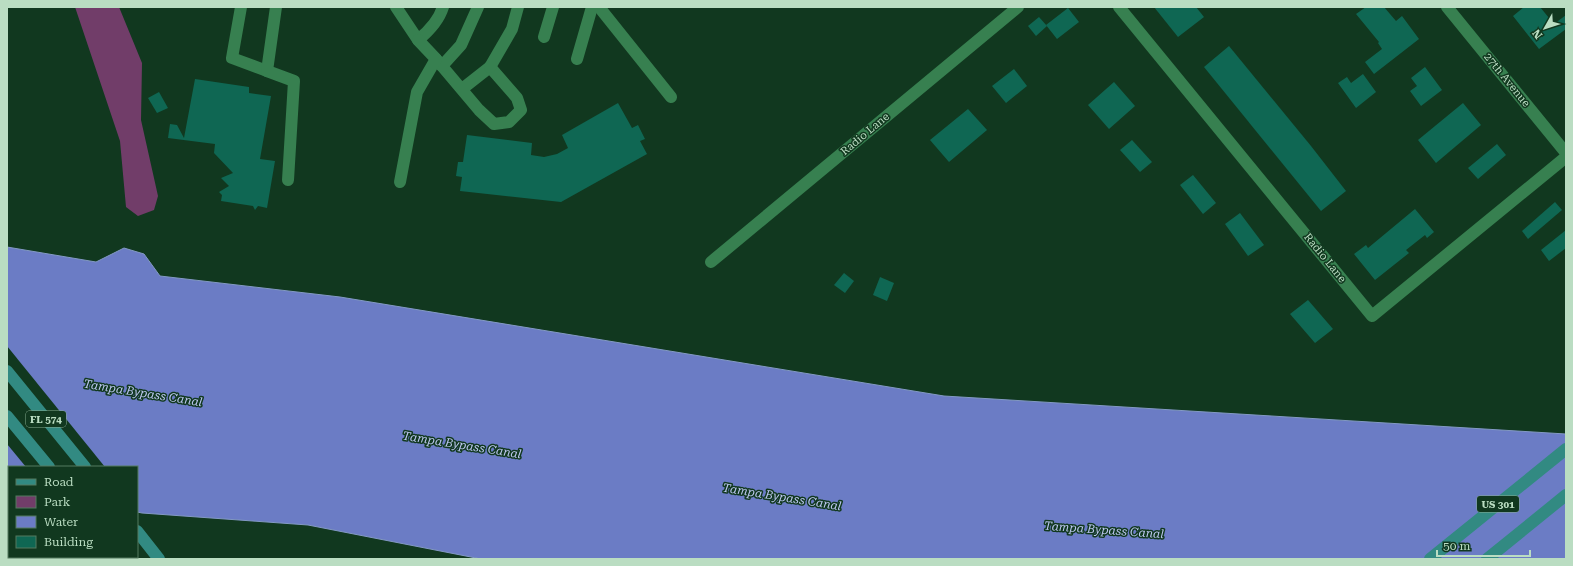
<svg xmlns="http://www.w3.org/2000/svg" width="1573" height="566" font-family="'Roboto Serif',serif">
<style>
.green{fill:#713d69}
.water{fill:#6b7cc5;stroke:#8399c4}
.pier{fill:#11381f}
.building{fill:#0f6753}
.lines{fill:none;stroke-linecap:round;stroke-linejoin:round}
.minor{stroke:#378050;stroke-width:12}
.major{stroke:#328a82;stroke-width:12}
.labels{text-anchor:middle;dominant-baseline:central;stroke-width:3;stroke-linejoin:round;paint-order:stroke}
.shield{fill:#11381f;stroke:#87ac91;stroke-width:1}
.shield-label{font-size:10px;font-weight:bold;fill:#baddc2}
.street-label{font-size:11px;fill:#baddc2;stroke:#11381f}
.water-label{font-size:12px;font-style:italic;fill:#bdc8f0;stroke:#11381f}
</style>
<rect width="100%" height="100%" fill="#11381f"/>
<path class="green" d="M75 7H119L142 63 141 120 158 196 154 210 138 216 126 207 120 141Z"/>
<path class="water" d="M7 247 96 262 124 248 144 254 160 276 340 297 944 396 1566 434V559H481L308 525 142 513 137 512V467H9V486L7 485Z"/>
<path class="pier" d="M7 346 105 467H26L7 444Z"/>
<g class="building">
<path d="M1154 7H1196L1204 17 1178 37Z"/>
<path d="M1366 7H1384L1396 21 1402 16 1419 39 1374 74 1365 62 1382 49 1378 43 1379 42 1356 14Z"/>
<path d="M1524 7H1540L1554 24 1566 15V29L1539 49 1513 16Z"/>
<path d="M1068 8 1079 22 1057 39 1046 25Z"/>
<path d="M1039 17 1047 26 1036 36 1028 26Z"/>
<path d="M1229 46 1311 146 1346 191 1321 211 1204 67Z"/>
<path d="M1425 67 1442 90 1421 106 1410 91 1417 86 1411 78Z"/>
<path d="M1014 69 1027 86 1006 103 992 86Z"/>
<path d="M1363 74 1376 92 1356 108 1338 83 1347 77 1351 83Z"/>
<path d="M195 79 249 87V93L271 96 260 159 275 161 267 208 258 206 255 210 253 206 221 201 222 195 219 192 229 186 221 178 233 173 214 153 215 144 168 138 170 124 177 125 184 138Z"/>
<path d="M1114 82 1135 106 1109 129 1088 105Z"/>
<path d="M159 92 168 108 157 113 148 98Z"/>
<path d="M618 103 632 128 638 125 645 139 640 141 647 154 561 202 460 191 462 177 456 176 458 162H463L467 135 532 143 531 155 544 157 557 154 568 148 562 135Z"/>
<path d="M1463 103 1481 125 1436 163 1418 140Z"/>
<path d="M968 109 987 130 949 162 930 140Z"/>
<path d="M1132 140 1152 162 1140 172 1120 150Z"/>
<path d="M1497 144 1506 155 1478 179 1468 168Z"/>
<path d="M1193 175 1216 203 1203 214 1180 185Z"/>
<path d="M1555 202 1562 210 1528 239 1522 231Z"/>
<path d="M1415 209 1434 232 1427 238 1425 235 1406 250 1409 253 1375 280 1354 254 1366 245 1368 248Z"/>
<path d="M1240 213 1264 245 1248 256 1225 224Z"/>
<path d="M1566 230V248L1549 261 1541 250Z"/>
<path d="M844 273 854 281 845 293 834 285Z"/>
<path d="M880 277 894 283 887 301 873 295Z"/>
<path d="M1308 300 1333 329 1315 343 1290 314Z"/>
</g>
<g class="lines">
<g class="minor">
<path d="M241 7 232 58 267 71"/>
<path d="M276 7 267 71 294 81 288 180"/>
<path d="M396 7 418 40C429 31 439 20 443 7"/>
<path d="M599 7 671 97"/>
<path d="M1119 7 1372 316 1566 157"/>
<path d="M1447 7 1566 153"/>
<path d="M544 37 553 7"/>
<path d="M436 59 479 110 494 124 509 122 521 110 517 98 490 67 462 89"/>
<path d="M577 59 592 7"/>
<path d="M442 66 461 45 478 7"/>
<path d="M490 67 512 29 518 7"/>
<path d="M400 182 417 92 436 59 418 40"/>
<path d="M711 262 1018 7"/>
</g>
<g class="major">
<path d="M7 371 85 467"/>
<path d="M7 416 49 467"/>
<path d="M137 531 159 559"/>
<path d="M122 557 123 559"/>
<path d="M1430 559 1566 449"/>
<path d="M1487 559 1566 495"/>
</g>
</g>
<g class="labels">
<g class="shield">
<rect x="26" y="411" width="40" height="16" rx="3"/>
<rect x="1477" y="496" width="42" height="16" rx="3"/>
</g>
<g class="shield-label">
<text x="46" y="419">FL 574</text>
<text x="1498" y="504">US 301</text>
</g>
<g class="street-label">
<text transform="translate(1507 80) rotate(51)">27th Avenue</text>
<text transform="translate(865 134) rotate(-40)">Radio Lane</text>
<text transform="translate(1325 258) rotate(51)">Radio Lane</text>
</g>
<g class="water-label">
<text transform="translate(143 393) rotate(9)">Tampa Bypass Canal</text>
<text transform="translate(462 445) rotate(9)">Tampa Bypass Canal</text>
<text transform="translate(782 497) rotate(9)">Tampa Bypass Canal</text>
<text transform="translate(1104 530) rotate(4)">Tampa Bypass Canal</text>
</g>
</g>
<rect width="1573" height="566" fill="none" stroke="#baddc2" stroke-width="16"/>
<rect x="8" y="466" width="130" height="92" fill="#11381f" stroke="#557a60"/>
<rect x="16" y="479" width="20" height="6" fill="#328a82" stroke="#557a60"/>
<text x="44" y="486" font-size="12" fill="#baddc2">Road</text>
<rect x="16" y="496" width="20" height="12" fill="#713d69" stroke="#557a60"/>
<text x="44" y="506" font-size="12" fill="#baddc2">Park</text>
<rect x="16" y="516" width="20" height="12" fill="#6b7cc5" stroke="#557a60"/>
<text x="44" y="526" font-size="12" fill="#baddc2">Water</text>
<rect x="16" y="536" width="20" height="12" fill="#0f6753" stroke="#557a60"/>
<text x="44" y="546" font-size="12" fill="#baddc2">Building</text>
<g transform="translate(1545 28) rotate(231)" stroke="#11381f" stroke-width="3" paint-order="stroke">
<path d="M0-3L7 15L0 10L-7 15Z" fill="#baddc2"/>
<text y="-6" font-size="11" font-weight="bold" text-anchor="middle" fill="#baddc2">N</text>
</g>
<path d="M1437 550v6h93v-6" fill="none" stroke="#baddc2" stroke-width="2"/>
<text x="1443" y="550" font-size="12" fill="#baddc2" stroke="#11381f" stroke-width="3" paint-order="stroke">50 m</text>
</svg>
